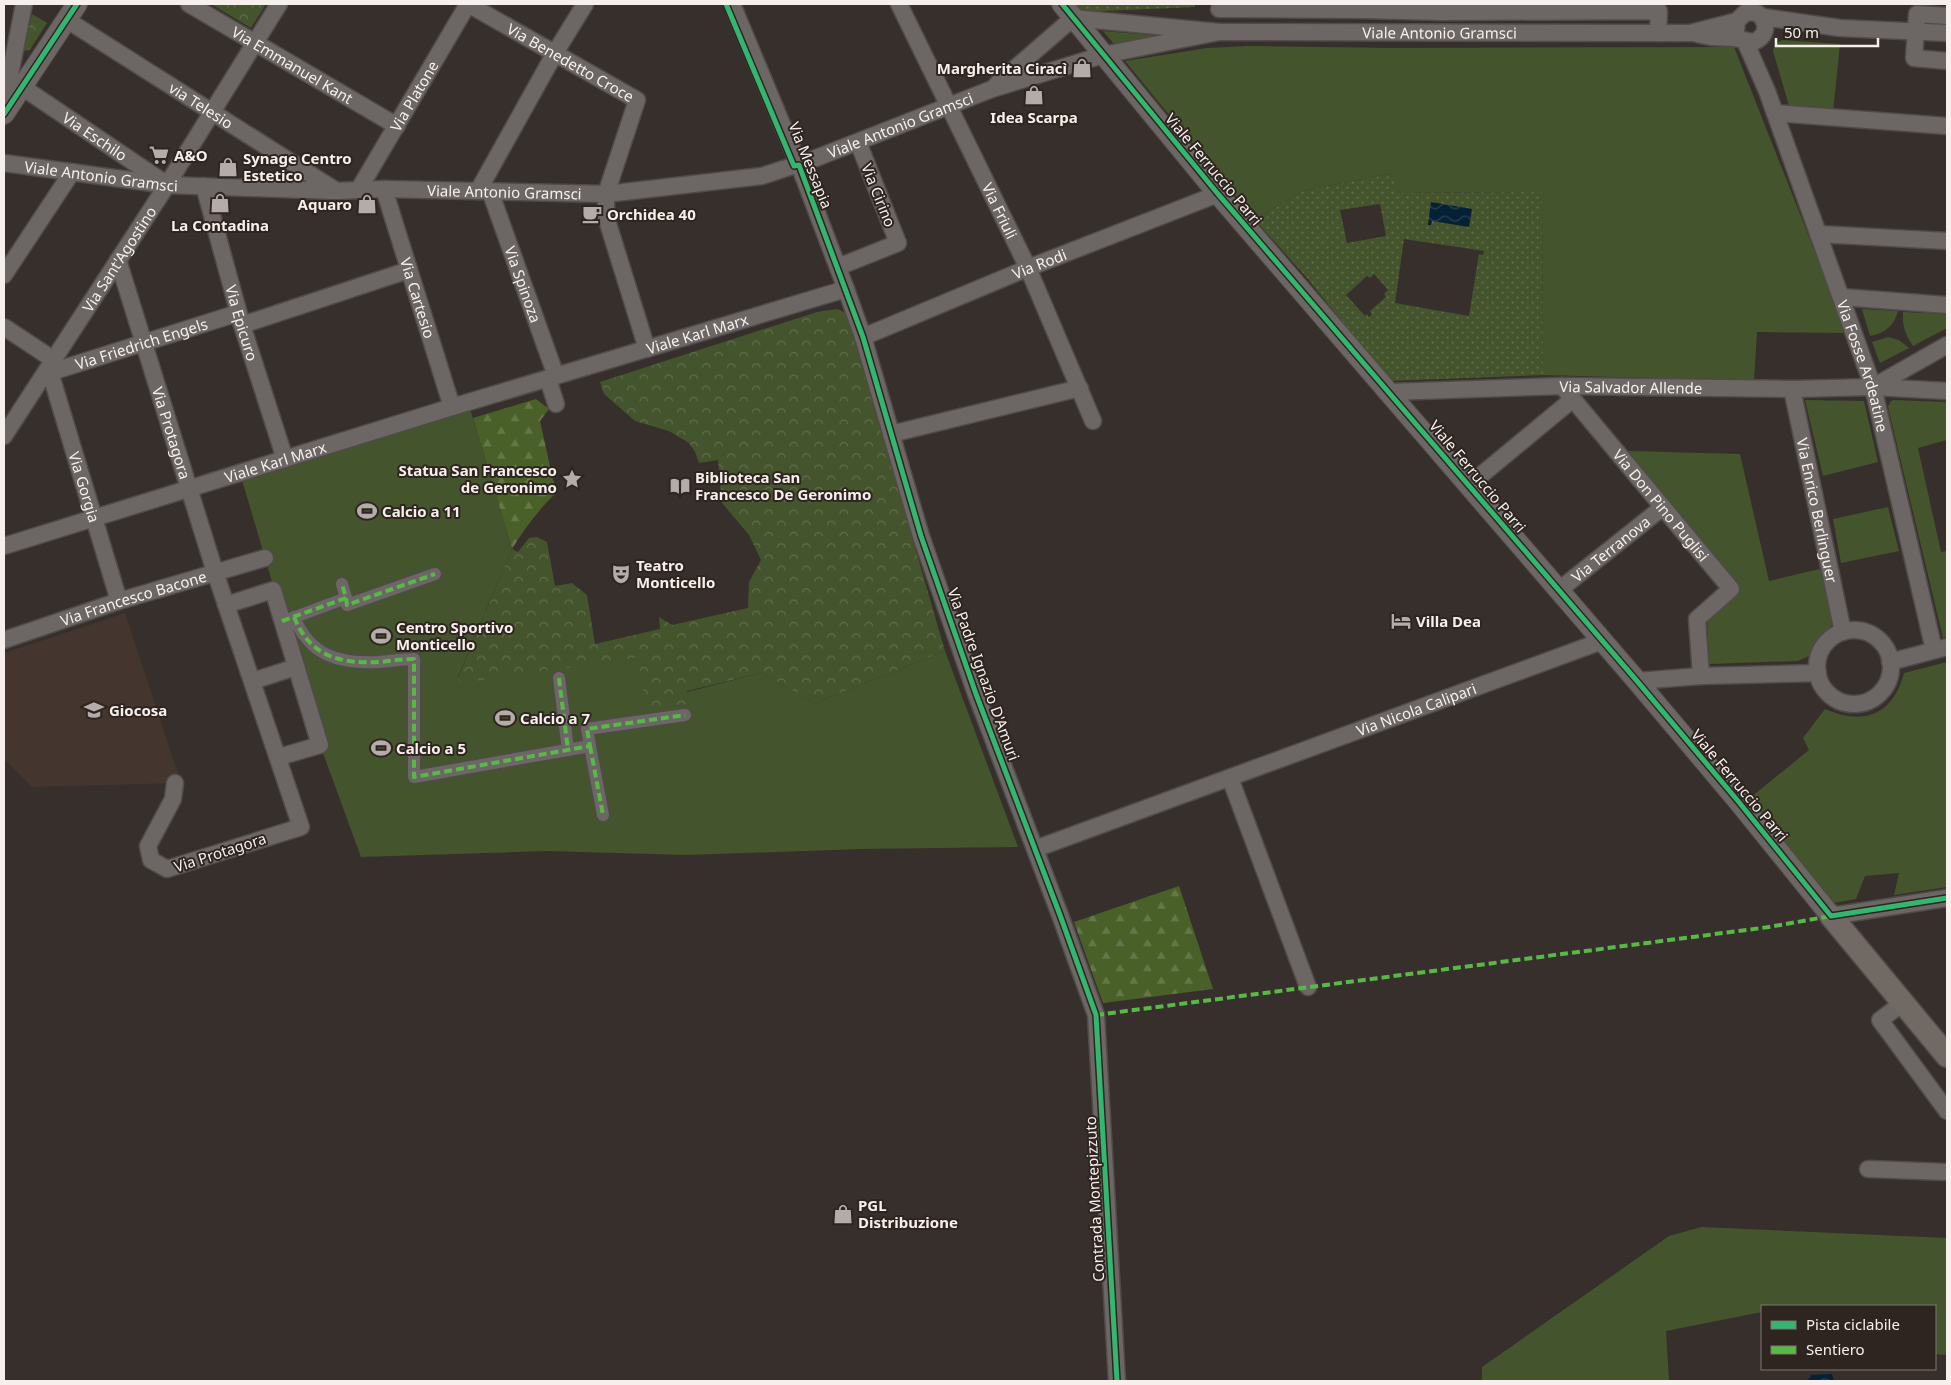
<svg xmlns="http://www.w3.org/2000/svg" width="1951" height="1385" font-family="'Noto Sans',sans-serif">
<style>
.built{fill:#44352e}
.grass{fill:#44552d}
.forest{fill:url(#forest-firs)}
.park{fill:url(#park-crowns)}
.garden{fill:url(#garden-dots);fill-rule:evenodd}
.water{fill:url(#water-waves)}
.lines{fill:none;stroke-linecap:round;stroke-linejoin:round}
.pedestrian-casing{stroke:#504b49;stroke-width:15}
.minor-casing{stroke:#504b49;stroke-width:19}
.tertiary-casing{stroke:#504b49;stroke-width:22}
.secondary-casing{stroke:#504b49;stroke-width:25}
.pedestrian{stroke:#6c6765;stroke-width:12}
.minor{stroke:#6c6765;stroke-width:16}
.tertiary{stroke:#6c6765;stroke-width:20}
.secondary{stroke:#706964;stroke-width:22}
.quiet{stroke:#58b947;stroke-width:4;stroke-dasharray:8 4;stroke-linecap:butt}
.cycleway-casing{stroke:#2f2520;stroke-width:8}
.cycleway{stroke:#33b770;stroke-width:5}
.labels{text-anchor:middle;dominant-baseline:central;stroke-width:4;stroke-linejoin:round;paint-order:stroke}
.street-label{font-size:15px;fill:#f6efec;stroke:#2f2520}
.poi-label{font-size:15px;font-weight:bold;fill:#f6efec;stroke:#2f2520;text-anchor:start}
</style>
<defs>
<pattern id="forest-firs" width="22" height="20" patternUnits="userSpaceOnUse" patternTransform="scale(1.25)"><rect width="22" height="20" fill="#4a6029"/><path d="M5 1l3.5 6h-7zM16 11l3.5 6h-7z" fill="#657748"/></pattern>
<pattern id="park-crowns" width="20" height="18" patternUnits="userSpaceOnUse" patternTransform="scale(1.25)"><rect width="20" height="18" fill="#44552d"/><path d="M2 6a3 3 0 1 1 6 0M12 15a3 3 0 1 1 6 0" fill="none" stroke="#606e4c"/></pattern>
<pattern id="garden-dots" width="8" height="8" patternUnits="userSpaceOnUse" patternTransform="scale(1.25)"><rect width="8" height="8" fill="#44552d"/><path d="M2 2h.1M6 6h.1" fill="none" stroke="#606e4c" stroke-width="1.8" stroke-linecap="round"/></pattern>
<pattern id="water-waves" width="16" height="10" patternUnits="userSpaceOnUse" patternTransform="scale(1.25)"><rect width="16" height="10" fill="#062035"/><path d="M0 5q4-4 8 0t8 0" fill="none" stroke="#2b4152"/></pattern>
</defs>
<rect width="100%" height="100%" fill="#362f2c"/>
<path class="built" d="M125 613 181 783 32 787 4 759V653Z"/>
<g class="grass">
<path d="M1103 31 1164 36 1114 44Z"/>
<path d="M1782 40 1840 44 1833 112 1790 109 1773 51 1775 44Z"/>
<path d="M1248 46 1393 48 1734 47 1847 333 1757 332 1754 381 1543 375 1542 192 1394 193V173L1302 191 1255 220 1125 61 1207 48Z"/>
<path d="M1862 309 1898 311C1894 326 1885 333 1870 336Z"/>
<path d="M1903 312 1947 314V328L1913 346C1905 334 1902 326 1903 312Z"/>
<path d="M1888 337 1899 340 1909 348 1880 363 1872 342Z"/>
<path d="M1805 400 1864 401 1878 462 1823 476Z"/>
<path d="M1893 400 1947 402V440L1918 448 1941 552 1947 551V637L1943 638 1888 407 1890 402Z"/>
<path d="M468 402 512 549 458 677 638 658 687 704V692L761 673 815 703 945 651 1018 847 861 849 687 855 546 851 361 857 320 745 240 473Z"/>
<path d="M1628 451 1740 454 1769 581 1824 568 1834 623 1815 642 1809 656 1798 661 1709 664 1707 618 1740 588Z"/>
<path d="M1888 507 1899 551 1841 563 1833 519Z"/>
<path d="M1947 662V887L1894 895 1899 873 1865 876 1856 899 1834 903 1745 802 1809 750 1803 738 1825 709C1864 726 1893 715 1904 673Z"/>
<path d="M1702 1227 1947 1238V1355L1935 1354V1306H1762V1312L1666 1331 1669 1381H1482V1367L1669 1236Z"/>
</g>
<g class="forest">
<path d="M536 399 549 409 540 421 556 493C538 510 525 528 512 549L473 418Z"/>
<path d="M1179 886 1213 989 1103 1003 1074 922Z"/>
</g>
<g class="park">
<path d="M211 4H266L251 28Z"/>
<path d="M32 14 47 23 31 48 29 50 23 51Z"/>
<path d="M837 309 846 313 850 323 945 651 815 703 761 673 687 691V704L647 707 637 658 461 683 458 678 512 549 518 552 529 538 537 537 547 542 555 586 572 583 587 595 595 644 660 629 659 617 672 625 748 608 749 582 761 560 749 535 722 503 718 460 699 463 695 452 689 443 669 431 635 421 604 394 600 382 817 312Z"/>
</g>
<g class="garden">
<path d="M1076 4H1195V7L1080 12Z"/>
<path d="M1394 173V193L1542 192 1543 375 1389 381 1307 278 1255 220 1302 191ZM1380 204 1386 236 1347 243 1340 210ZM1404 239 1484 251 1483 255 1479 254 1469 316 1395 303ZM1374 274 1388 290 1384 294 1386 297 1370 311 1372 314 1369 317 1367 314 1365 316 1346 295 1367 276 1370 278Z"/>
</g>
<g class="water">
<path d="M1431 202 1472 209 1469 227 1432 221 1431 225H1428Z"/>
<path d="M1832 1374 1834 1381H1807V1378H1810L1811 1375Z"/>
</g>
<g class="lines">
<defs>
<g id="pedestrian">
<path d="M346 598 347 605 435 574"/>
<path d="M294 617C310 656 339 664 379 662 391 661 402 659 414 659V777L590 746 587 729 685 715"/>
<path d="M287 620 346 598 342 584"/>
<path d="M559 678 568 750"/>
<path d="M590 746 603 815"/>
</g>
<g id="minor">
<path id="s1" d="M189 4 397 126"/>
<path id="s2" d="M468 4 637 100 606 194V217L647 349"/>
<path d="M732 4 799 165 846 289 863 337 921 536 976 694 1060 915 1096 1015 1117 1381"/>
<path id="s3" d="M899 4 1028 268 1093 421"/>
<path d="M1219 9 1363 10 1443 12 1659 11 1658 33"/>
<path d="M1947 16 1917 14 1914 58 1947 61"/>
<path d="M1763 17 1840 28 1947 33"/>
<path id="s4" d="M67 20 335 190"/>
<path d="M1697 34 1711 37 1734 38 1753 42C1768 37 1769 21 1757 13L1746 12 1737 21 1736 31"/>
<path id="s5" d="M1745 41 1767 91 1873 387 1934 650"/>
<path id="s6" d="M997 84 1073 18 1219 32 1690 33 1737 21"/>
<path id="s7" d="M22 87 163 182"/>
<path d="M4 105 24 4"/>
<path d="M1775 113 1947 126"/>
<path id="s8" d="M4 163 167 185 336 191 384 189 606 194 762 176 811 160 992 89 1103 55 1219 32"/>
<path id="s9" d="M204 186 242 325 285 459"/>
<path id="s10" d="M359 189 468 4"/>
<path id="s11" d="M384 189 452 407"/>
<path d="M478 191 555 53 585 4"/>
<path id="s12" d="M490 191 556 376"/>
<path d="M1818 234 1947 241"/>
<path id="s13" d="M118 260 215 572 301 827 167 869 151 860 148 846 173 799 175 783"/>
<path d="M838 267 898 243 858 142"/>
<path d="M4 275 72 172"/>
<path d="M1841 297 1947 305"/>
<path d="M242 325 409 270"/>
<path d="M4 327 54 360"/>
<path id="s14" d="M863 337 1028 268 1218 194"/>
<path id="s15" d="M50 372 119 601"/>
<path id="s16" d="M45 374 238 313"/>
<path d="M548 379 556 404"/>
<path id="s17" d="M1562 386 1731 589 1697 619 1701 676"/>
<path d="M1873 387 1947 345"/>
<path id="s18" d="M1792 389 1843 632"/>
<path id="s19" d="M1390 392 1562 386 1792 389 1873 387 1947 391"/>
<path d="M891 434 1080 388"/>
<path id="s20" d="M4 436 167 185 279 4"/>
<path d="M1468 486 1573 399"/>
<path id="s21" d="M4 546 452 407 846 289"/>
<path id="s22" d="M1559 590 1663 507"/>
<path d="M226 605 273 590 320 745 279 757"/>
<circle cx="1854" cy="667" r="37"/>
<path id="s23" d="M4 640 119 601 265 558"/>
<path d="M1890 662 1947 647"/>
<path d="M253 681 296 667"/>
<path d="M1637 681 1701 676 1818 673"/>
<path d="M1230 778 1308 987"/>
<path id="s24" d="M1035 849 1602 641"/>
<path d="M1831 916 1947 898"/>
<path d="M1903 1003 1880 1020 1947 1111"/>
<path d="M1868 1169 1947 1172"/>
</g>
<g id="tertiary">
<path d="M1062 4 1218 194 1637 681 1738 801 1831 916"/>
<path d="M4 114 77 4"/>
</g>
<path id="secondary" d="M1831 916 1947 1056"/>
</defs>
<use href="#pedestrian" class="pedestrian-casing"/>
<use href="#minor" class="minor-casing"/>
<use href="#tertiary" class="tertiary-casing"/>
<use href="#secondary" class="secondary-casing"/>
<use href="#pedestrian" class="pedestrian"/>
<use href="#minor" class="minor"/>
<use href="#tertiary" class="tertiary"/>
<use href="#secondary" class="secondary"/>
<g class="quiet">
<path d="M346 598 347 605 435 574"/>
<path d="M294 617C310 656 339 664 379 662 391 661 402 659 414 659V777L590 746 587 729 685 715"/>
<path d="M282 621 346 598 342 584"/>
<path d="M559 678 568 750"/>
<path d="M590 746 603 815"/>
<path d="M1096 1015 1769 927 1831 916"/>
</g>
<defs>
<g id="cycleway">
<path d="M726 4 794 166 799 165 863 337 921 536 976 694 1060 915 1096 1015 1117 1381"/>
<path d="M1062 4 1218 194 1637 681 1738 801 1831 916 1947 898"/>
<path d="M4 114 77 4"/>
</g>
</defs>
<use href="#cycleway" class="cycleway-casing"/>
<use href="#cycleway" class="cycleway"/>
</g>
<defs>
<symbol id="shop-bare" viewBox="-9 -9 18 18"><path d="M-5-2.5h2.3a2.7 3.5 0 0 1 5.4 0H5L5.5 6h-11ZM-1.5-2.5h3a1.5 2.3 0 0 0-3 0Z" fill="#b3aca9" stroke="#2f2520" stroke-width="2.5" paint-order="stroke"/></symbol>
<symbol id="supermarket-bare" viewBox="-9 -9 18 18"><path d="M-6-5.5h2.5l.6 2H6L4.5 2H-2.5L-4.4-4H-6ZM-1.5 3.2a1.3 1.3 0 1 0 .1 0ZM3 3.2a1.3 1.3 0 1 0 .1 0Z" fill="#b3aca9" stroke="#2f2520" stroke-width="2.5" paint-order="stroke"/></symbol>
<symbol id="cafe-bare" viewBox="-9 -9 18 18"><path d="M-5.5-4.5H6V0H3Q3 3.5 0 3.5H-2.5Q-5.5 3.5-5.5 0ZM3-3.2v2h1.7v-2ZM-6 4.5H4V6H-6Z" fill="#b3aca9" stroke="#2f2520" stroke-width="2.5" paint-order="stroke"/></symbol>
<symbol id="sight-bare" viewBox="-9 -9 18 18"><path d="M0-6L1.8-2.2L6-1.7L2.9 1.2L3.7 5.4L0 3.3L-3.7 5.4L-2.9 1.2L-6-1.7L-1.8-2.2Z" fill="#b3aca9" stroke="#2f2520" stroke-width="2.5" paint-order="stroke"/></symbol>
<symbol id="library-bare" viewBox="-9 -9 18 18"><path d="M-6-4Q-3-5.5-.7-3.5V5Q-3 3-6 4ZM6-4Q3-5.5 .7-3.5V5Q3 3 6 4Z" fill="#b3aca9" stroke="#2f2520" stroke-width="2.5" paint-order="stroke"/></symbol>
<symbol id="stadium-bare" viewBox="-9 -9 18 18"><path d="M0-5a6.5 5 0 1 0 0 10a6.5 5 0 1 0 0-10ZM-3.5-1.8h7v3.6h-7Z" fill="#b3aca9" stroke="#2f2520" stroke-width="2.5" paint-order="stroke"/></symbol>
<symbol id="theatre-bare" viewBox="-9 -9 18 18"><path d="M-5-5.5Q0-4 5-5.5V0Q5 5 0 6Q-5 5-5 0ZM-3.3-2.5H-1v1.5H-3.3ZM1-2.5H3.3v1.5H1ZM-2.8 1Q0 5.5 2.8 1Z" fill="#b3aca9" stroke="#2f2520" stroke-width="2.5" paint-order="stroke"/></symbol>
<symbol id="hotel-bare" viewBox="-9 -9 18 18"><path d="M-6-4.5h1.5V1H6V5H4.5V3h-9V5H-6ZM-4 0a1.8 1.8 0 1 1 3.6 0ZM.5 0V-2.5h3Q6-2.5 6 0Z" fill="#b3aca9" stroke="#2f2520" stroke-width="2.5" paint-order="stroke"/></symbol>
<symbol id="school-bare" viewBox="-9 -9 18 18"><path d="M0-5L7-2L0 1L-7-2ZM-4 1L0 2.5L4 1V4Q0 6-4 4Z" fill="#b3aca9" stroke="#2f2520" stroke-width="2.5" paint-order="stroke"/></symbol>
</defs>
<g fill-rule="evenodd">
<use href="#shop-bare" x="1068" y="54" width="28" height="28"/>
<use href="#shop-bare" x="1020" y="81" width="28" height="28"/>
<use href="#supermarket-bare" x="145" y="141" width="28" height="28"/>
<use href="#shop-bare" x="214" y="153" width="28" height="28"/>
<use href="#shop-bare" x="206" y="189" width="28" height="28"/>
<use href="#shop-bare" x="353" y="190" width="28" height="28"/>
<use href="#cafe-bare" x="578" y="200" width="28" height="28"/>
<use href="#sight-bare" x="558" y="465" width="28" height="28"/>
<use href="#library-bare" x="666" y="472" width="28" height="28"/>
<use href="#stadium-bare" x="353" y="497" width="28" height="28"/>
<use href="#theatre-bare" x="607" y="560" width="28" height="28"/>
<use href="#hotel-bare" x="1387" y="607" width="28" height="28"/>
<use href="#stadium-bare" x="367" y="622" width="28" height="28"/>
<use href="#school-bare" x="80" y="696" width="28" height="28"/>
<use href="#stadium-bare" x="491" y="704" width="28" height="28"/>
<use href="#stadium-bare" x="367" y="734" width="28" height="28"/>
<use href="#shop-bare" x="829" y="1200" width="28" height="28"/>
</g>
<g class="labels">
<g class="street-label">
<text stroke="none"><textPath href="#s6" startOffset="468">Viale Antonio Gramsci</textPath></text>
<text stroke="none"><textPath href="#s2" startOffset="118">Via Benedetto Croce</textPath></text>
<text stroke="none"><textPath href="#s1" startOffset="120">Via Emmanuel Kant</textPath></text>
<text stroke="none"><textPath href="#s10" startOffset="108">Via Platone</textPath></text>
<text stroke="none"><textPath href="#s4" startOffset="159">via Telesio</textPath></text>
<text stroke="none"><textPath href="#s8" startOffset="908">Viale Antonio Gramsci</textPath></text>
<text stroke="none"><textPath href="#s7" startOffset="88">Via Eschilo</textPath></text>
<text transform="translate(811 165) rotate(68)">Via Messapia</text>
<text transform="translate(1214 169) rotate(50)">Viale Ferruccio Parri</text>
<text stroke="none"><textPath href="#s8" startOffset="98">Viale Antonio Gramsci</textPath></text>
<text stroke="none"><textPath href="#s8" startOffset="502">Viale Antonio Gramsci</textPath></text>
<text transform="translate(879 195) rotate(68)">Via Cirino</text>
<text stroke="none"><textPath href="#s3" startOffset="230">Via Friuli</textPath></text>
<text stroke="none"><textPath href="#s20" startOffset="211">Via Sant'Agostino</textPath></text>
<text stroke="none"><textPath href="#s14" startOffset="191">Via Rodi</textPath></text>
<text stroke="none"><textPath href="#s12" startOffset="99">Via Spinoza</textPath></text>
<text stroke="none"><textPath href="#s11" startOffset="114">Via Cartesio</textPath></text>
<text stroke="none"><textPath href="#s9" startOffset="142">Via Epicuro</textPath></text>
<text stroke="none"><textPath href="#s21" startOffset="725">Viale Karl Marx</textPath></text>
<text stroke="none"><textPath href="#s16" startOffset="101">Via Friedrich Engels</textPath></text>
<text stroke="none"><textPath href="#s5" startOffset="346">Via Fosse Ardeatine</textPath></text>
<text stroke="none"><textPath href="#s19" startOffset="241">Via Salvador Allende</textPath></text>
<text stroke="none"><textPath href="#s13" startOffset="181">Via Protagora</textPath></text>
<text stroke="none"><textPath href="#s21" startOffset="284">Viale Karl Marx</textPath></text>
<text transform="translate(1478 476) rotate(50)">Viale Ferruccio Parri</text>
<text stroke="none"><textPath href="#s15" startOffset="120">Via Gorgia</textPath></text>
<text stroke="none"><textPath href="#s17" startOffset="155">Via Don Pino Puglisi</textPath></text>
<text stroke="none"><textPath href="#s18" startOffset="124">Via Enrico Berlinguer</textPath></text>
<text stroke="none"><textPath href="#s22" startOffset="66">Via Terranova</textPath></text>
<text stroke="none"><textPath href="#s23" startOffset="136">Via Francesco Bacone</textPath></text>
<text transform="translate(984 674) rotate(70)">Via Padre Ignazio D'Amuri</text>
<text stroke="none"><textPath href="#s24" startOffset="406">Via Nicola Calipari</textPath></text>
<text transform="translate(1740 785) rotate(50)">Viale Ferruccio Parri</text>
<text transform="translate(220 852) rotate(-18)">Via Protagora</text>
<text transform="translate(1094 1199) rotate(-93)">Contrada Montepizzuto</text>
</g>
<g class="poi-label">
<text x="1067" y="68" text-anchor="end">Margherita Ciracì</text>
<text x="1034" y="117" text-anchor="middle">Idea Scarpa</text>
<text x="174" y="155">A&amp;O</text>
<text x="243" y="158">Synage Centro<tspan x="243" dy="17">Estetico</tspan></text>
<text x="352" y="204" text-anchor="end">Aquaro</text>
<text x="607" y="214">Orchidea 40</text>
<text x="220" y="225" text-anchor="middle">La Contadina</text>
<text x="557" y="470" text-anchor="end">Statua San Francesco<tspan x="557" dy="17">de Geronimo</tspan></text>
<text x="695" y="477">Biblioteca San<tspan x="695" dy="17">Francesco De Geronimo</tspan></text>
<text x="382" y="511">Calcio a 11</text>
<text x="636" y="565">Teatro<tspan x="636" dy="17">Monticello</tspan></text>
<text x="1416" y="621">Villa Dea</text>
<text x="396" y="627">Centro Sportivo<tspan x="396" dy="17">Monticello</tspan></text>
<text x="109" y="710">Giocosa</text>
<text x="520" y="718">Calcio a 7</text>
<text x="396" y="748">Calcio a 5</text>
<text x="858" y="1205">PGL<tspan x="858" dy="17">Distribuzione</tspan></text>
</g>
</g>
<rect width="1951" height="1385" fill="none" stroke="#f6efec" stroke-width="10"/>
<rect x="1761" y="1305" width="175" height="65" fill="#2f2520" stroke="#7f7672"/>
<rect x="1771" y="1321" width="25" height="8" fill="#33b770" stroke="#7f7672"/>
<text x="1806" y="1330" font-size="15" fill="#f6efec">Pista ciclabile</text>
<rect x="1771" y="1346" width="25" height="8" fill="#58b947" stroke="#7f7672"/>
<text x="1806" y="1355" font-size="15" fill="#f6efec">Sentiero</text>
<path d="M1776 38v8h102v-8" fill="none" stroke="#f6efec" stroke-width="2.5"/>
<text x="1784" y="38" font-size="15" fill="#f6efec" stroke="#2f2520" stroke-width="4" paint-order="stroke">50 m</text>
</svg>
